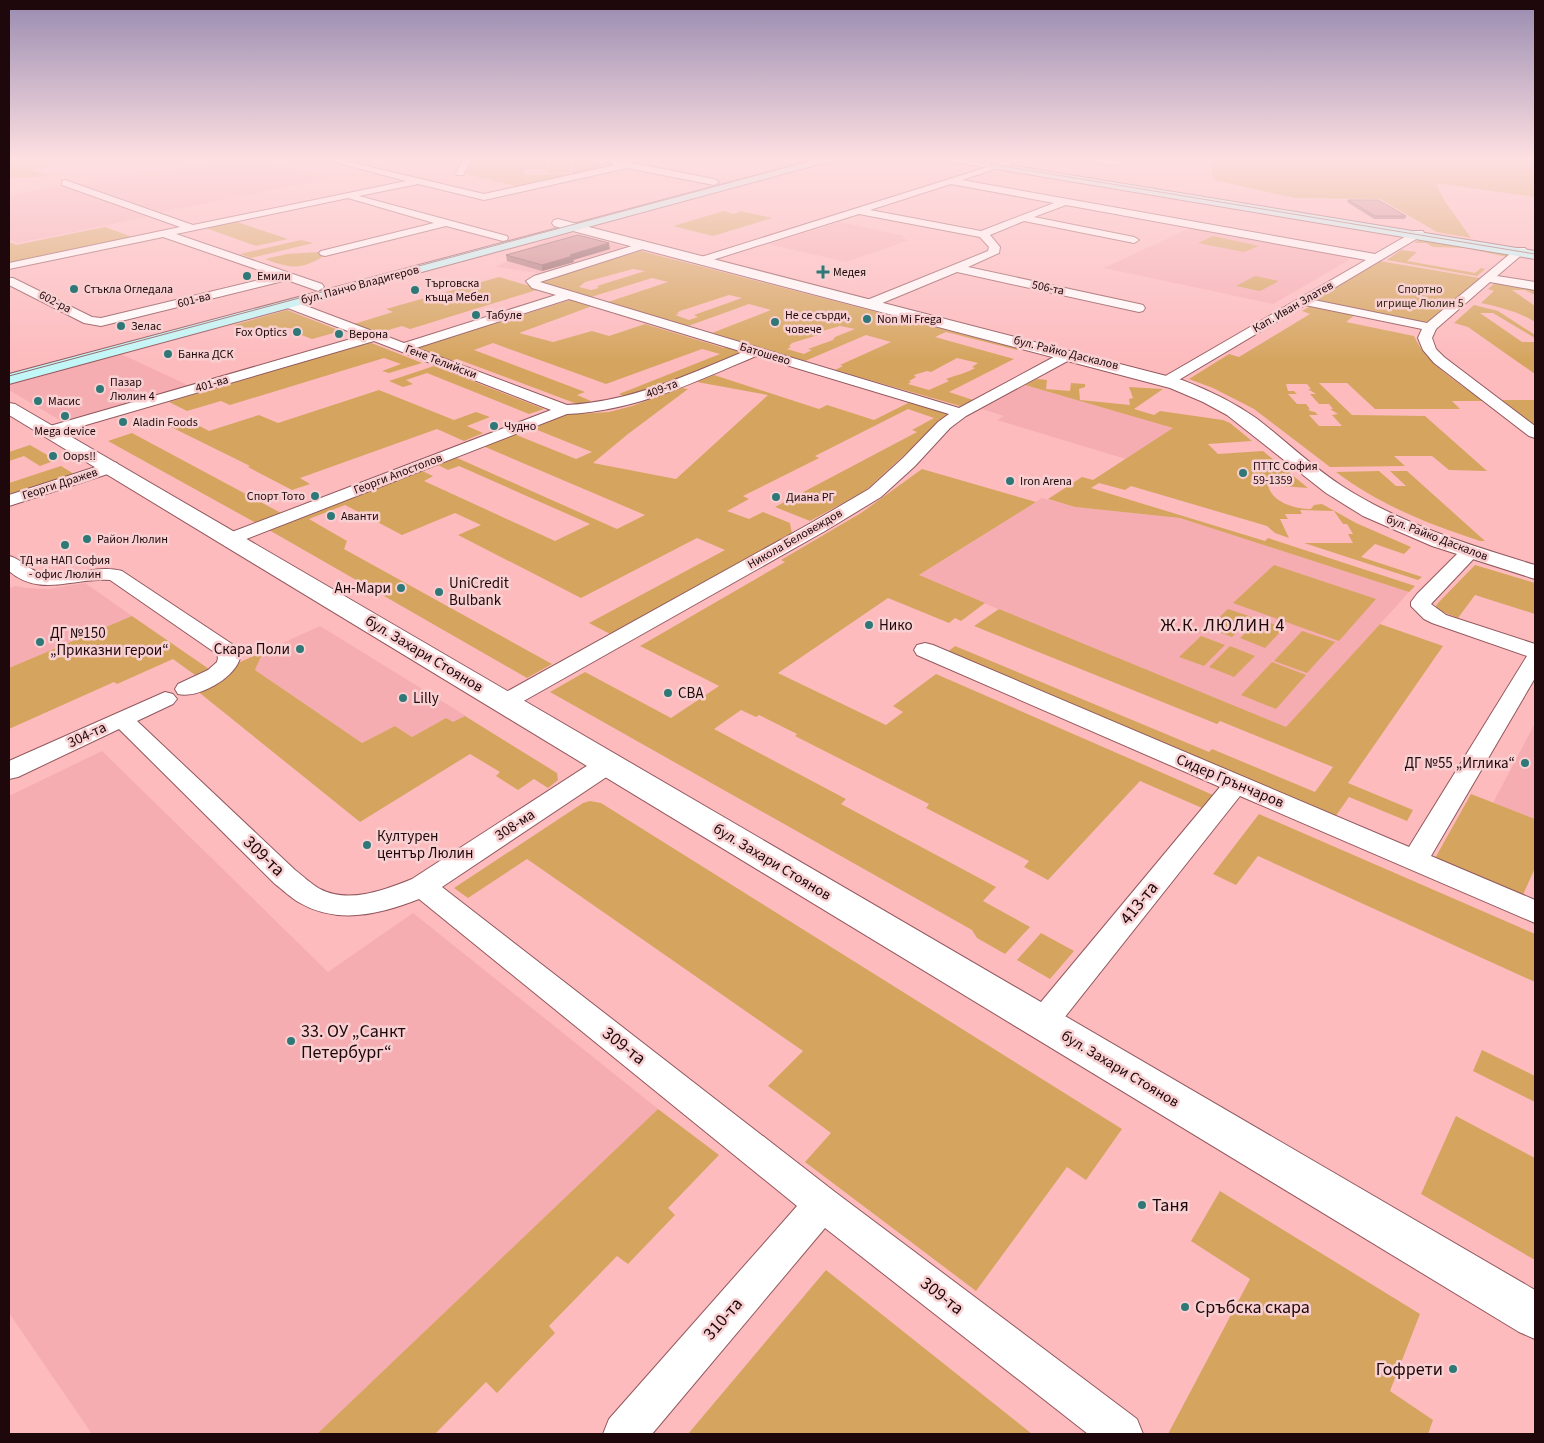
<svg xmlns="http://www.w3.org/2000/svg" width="1544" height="1443" font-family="'Source Sans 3',sans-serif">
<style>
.built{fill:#f6adb2}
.green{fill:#d5a55f;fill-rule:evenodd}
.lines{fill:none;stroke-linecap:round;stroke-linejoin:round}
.minor-casing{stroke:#92585d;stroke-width:2}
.tertiary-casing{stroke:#92585d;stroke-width:2}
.secondary-casing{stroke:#92585d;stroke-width:2}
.minor{fill:#fff;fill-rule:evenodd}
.tertiary{fill:#fff;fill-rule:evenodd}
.secondary{fill:#c2f7f7;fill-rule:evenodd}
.tram{stroke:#94676a;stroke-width:1}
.wall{fill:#ac7779}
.shaded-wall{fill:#8c6163}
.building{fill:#c88a8d;stroke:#8c6163}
.poi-dot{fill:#2f7878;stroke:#f9d0d2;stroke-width:2}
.labels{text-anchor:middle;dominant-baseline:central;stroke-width:5;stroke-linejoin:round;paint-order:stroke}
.far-poi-label{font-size:12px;fill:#1e080b;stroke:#f9d0d2;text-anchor:start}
.far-street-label{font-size:12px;fill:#1e080b;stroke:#f9d0d2}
.far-park-label{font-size:12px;fill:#352816;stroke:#f9d0d2}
.poi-label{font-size:15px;fill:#1e080b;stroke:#f9d0d2;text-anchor:start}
.street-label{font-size:15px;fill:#1e080b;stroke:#f9d0d2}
.quarter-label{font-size:18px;letter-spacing:1px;fill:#1e080b;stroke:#f9d0d2}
.near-street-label{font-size:18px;fill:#1e080b;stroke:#f9d0d2}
.near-poi-label{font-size:18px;fill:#1e080b;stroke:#f9d0d2;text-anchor:start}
</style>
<rect width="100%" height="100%" fill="#fdbbbe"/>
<g class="built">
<path d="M231 159H255L329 179 161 212 82 185Z"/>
<path d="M63 184 153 216 18 243 9 239V196Z"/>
<path d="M840 222 905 236 900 238 909 240 846 262 769 244Z"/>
<path d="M1190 228 1342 256 1349 260 1273 304 1104 268Z"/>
<path d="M569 233 629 248 544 274 496 267 549 238Z"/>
<path d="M121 354 194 388 68 425 9 390V385L14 383Z"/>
<path d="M1025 385 1174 428 1126 459 997 420 1004 416 982 409Z"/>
<path d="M1042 498 1075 507 1180 518 1409 592 1286 728 918 576Z"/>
<path d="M85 583 132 616 9 668V588L16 586 26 588 48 589Z"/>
<path d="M320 626 466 716 453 723 446 718 412 737 395 726 362 743 255 670 263 652Z"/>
<path d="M1535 723V819L1493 803Z"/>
<path d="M102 751 328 972 413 913 658 1109 317 1434H92L9 1313V796Z"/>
</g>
<g class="green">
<path d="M9 159H90L30 170 51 176 9 178V165L13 162 9 161Z"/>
<path d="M476 159H588L616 166 521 187 469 175 467 173ZM548 163H550L547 173 569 172 571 163H575L572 174 523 175 525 169H546Z"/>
<path d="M1205 159H1535V197L1436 183 1444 200 1471 238 1437 232 1380 199 1295 198 1213 180 1210 160Z"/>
<path d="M724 211 733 214 741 211 772 218 713 236 673 226Z"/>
<path d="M237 222 288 239 256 246 206 228Z"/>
<path d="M105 227 135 238 9 264V242L16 245Z"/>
<path d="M1213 236 1259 246 1244 252 1198 243Z"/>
<path d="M1421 239 1510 253 1507 257 1465 248 1433 247 1426 243H1414Z"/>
<path d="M301 240 313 243 251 258 240 254Z"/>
<path d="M1401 250 1417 252 1407 261 1475 273 1481 268 1485 269 1477 276 1387 260Z"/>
<path d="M641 251 1020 349 1017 350 946 332 935 337 1014 359 949 392 973 400 960 406 835 370 843 366 840 365 891 342 866 335 805 361 712 333 771 310 749 304 688 326 608 302 668 282 652 278 591 297 543 283 545 279ZM633 269 645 271 597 286 599 288 591 290 579 287 585 282ZM729 295 742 298 694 315 698 317 689 320 675 315 679 314 677 313 680 311ZM840 326 855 329 835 337 833 340 808 349 812 350 804 354 787 349 791 347 789 346 792 343 818 335 822 333 819 332ZM957 358 978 363 972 367 975 368C969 372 954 376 946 379L949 381 929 390 908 384 911 382 909 381 916 377 914 375 927 371 931 372Z"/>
<path d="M318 252 326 255C300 270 293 269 265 259L287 254Z"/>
<path d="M1374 260 1485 279 1430 327 1303 301Z"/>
<path d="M1255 276 1279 281 1260 291 1236 286Z"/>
<path d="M499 277 540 289 410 329 402 326 378 333 354 324 393 312 386 309Z"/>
<path d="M1497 281 1535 288V295L1525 290H1512L1535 306V322C1520 312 1499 307 1481 303L1494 291 1488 289Z"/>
<path d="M573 299 595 305 519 333 553 342 592 331 609 336 645 324 724 348 731 345 748 350 629 398 619 394 720 354 702 349 606 384 493 343 474 350 585 392 577 395 591 401 580 405 457 359 450 361 417 348Z"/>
<path d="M1312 305 1356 314 1346 322 1414 336C1427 365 1458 382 1483 401H1452L1460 409H1375L1347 383H1319L1352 415 1425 416 1487 471 1449 470 1432 456H1394L1405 466 1330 467 1254 409 1213 388 1189 379 1229 354 1239 357 1310 314 1302 311ZM1286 384H1307L1311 389H1308L1316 394H1310L1319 404H1329L1333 409H1330L1338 414 1332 415 1342 426H1319L1309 415H1318L1315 412 1310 411 1308 409H1310L1306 404H1297L1288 394H1297L1294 391H1288Z"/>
<path d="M1474 305 1498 311 1535 335V338L1493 313H1480L1522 342H1535V374L1468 327 1454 323Z"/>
<path d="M287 310 341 331 312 339 299 334 302 333 291 328H259L250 331 234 325Z"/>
<path d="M369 342 422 363 389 373 382 371 401 364 384 358 230 405 221 401 187 411 169 402Z"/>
<path d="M434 366 544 409 529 414 427 373 406 380 413 384 403 387 389 381Z"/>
<path d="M714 375 819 409 827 405 874 420 912 401 951 412 865 491 810 521 775 507 917 432 912 430 934 418 908 409 815 456 819 458 743 496 749 499 727 511 749 519 763 512 790 523 792 534 612 635 589 623 725 550 697 538 581 598 458 535 481 525 455 513 402 535 345 505 309 519 347 541 344 549 552 664 527 678 269 530 420 470 433 476 424 481 555 541 590 524 459 466 448 470 436 464 455 457 617 529 645 515 483 446 514 434 576 459 592 452 530 427 562 415 609 412 632 406 682 388 688 389 628 434 593 463 676 479 768 395 697 382Z"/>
<path d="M1037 379 1047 380 1046 389 1070 391 1071 383 1085 384V387L1079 389 1080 400 1130 405 1129 399 1133 398 1129 387 1163 389 1134 409 1154 415 1160 411 1223 420 1230 423 1252 441 1208 444 1218 454 1263 451 1308 488 1268 485C1272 503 1295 509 1311 509L1314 505 1322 504 1356 523 1411 547 1404 554 1375 544 1361 557 1422 577 1418 580 1304 543H1353L1348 534H1353L1347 524H1343L1334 511 1300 510 1302 514H1285L1288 519H1280L1289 538 1275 533 1267 526 1131 486 1125 490 1099 483 1091 488 1265 541 1268 538 1415 586 1409 592 1180 518 1075 507 1048 499 1082 477 1093 480 1173 428 1025 385Z"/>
<path d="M379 390 454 420 476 412 490 417 467 426 483 433 464 441 437 429 300 478 310 484 292 490 248 467 250 466 169 426 188 420 209 431 259 415 278 423Z"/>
<path d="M1502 400H1535V425H1534Z"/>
<path d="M132 433 281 513 256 523 108 441Z"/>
<path d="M30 445 56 460 40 466 24 456 9 461V452Z"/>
<path d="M61 466 74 474 12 494 9 492V483Z"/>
<path d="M922 469 1036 502 919 575 985 603 961 621 955 618 949 623 888 598 778 673 886 725 903 712 893 706 936 674 1213 795 1202 808 1140 781 1048 880 1024 867 1029 861 926 808 929 804 795 736 797 734 759 715 756 717 741 710 714 729 846 799 841 804 996 887 983 901 1030 927 1005 954 977 938 972 930 550 692 585 672 671 718 719 686 640 646 785 562 781 560 861 513Z"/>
<path d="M1379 471 1396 486H1406L1390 471H1407L1485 541H1480C1428 524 1380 505 1336 472Z"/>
<path d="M1274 565 1376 599 1339 641 1233 603Z"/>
<path d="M1475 565 1535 583V614L1475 595 1458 618 1438 610 1436 606 1438 603Z"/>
<path d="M999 609 1286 727 1380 624 1443 646 1348 783 1413 810 1407 821 1349 797 1335 817 946 653 955 646 1209 752 1212 749 1315 792 1333 767 1220 721 1217 724 974 626Z"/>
<path d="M1228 609 1252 617 1232 637 1208 628Z"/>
<path d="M132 616 209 669 195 675 173 659 117 684 114 682 9 729V668Z"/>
<path d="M1260 619 1284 628 1265 648 1240 638Z"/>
<path d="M1302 631 1335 642 1307 673 1274 661Z"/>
<path d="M1201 636 1225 645 1204 666 1179 657Z"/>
<path d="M1230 646 1255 656 1234 677 1209 667Z"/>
<path d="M263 652 255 670 362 743 395 726 412 737 446 718 453 722 465 716 557 773 558 780 548 788 534 779 518 790 496 776 500 772 470 754 360 822 196 690 227 675 238 663Z"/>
<path d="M1272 662 1306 675 1276 709 1241 695Z"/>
<path d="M1471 794 1535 819V868L1522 897 1434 860Z"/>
<path d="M590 801 601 803 1122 1129 1086 1180 1067 1167 976 1291 805 1162 831 1133 768 1086 803 1051 527 859 468 898 454 888 583 803Z"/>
<path d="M1259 814 1535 934V982L1258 856 1236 885 1213 874Z"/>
<path d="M1041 933 1074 951 1050 979 1017 960Z"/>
<path d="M1482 1050 1535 1076V1102L1473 1071Z"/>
<path d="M658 1109 719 1155 668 1208 675 1215 628 1264 617 1256 549 1326 555 1333 497 1393 486 1382 435 1434H317Z"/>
<path d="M1456 1116 1535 1158V1260L1421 1194Z"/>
<path d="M1220 1191 1420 1314 1390 1391 1433 1420 1428 1434H1168L1250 1279 1191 1241Z"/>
<path d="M826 1270 1032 1434H688Z"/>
</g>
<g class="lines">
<defs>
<g id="minor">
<path d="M323 159H337L484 194 615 165 608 162 612 159 714 179 719 182 714 185 627 168 484 200 418 184 359 196 507 236 508 238 507 240 503 241 446 226 325 256 321 255 319 253 321 251 434 223 348 198 176 234 322 284 324 287 318 291 287 280 101 326 84 323 9 285V278H13L92 317 101 318 276 276 163 237 9 269V263L180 227 62 185V181L65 180 193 225 406 181Z"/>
<path d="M464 159H472L463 175H457L456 173Z"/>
<path d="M1013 159H1025L962 180 1375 254 1415 231H1423L1424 233 1423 235 1314 300 1427 323 1517 248H1525L1527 250 1525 252 1497 276 1535 282V290L1490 282 1436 329 1432 338 1436 349 1444 357 1535 426V438L1529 436 1434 363 1423 350 1418 338 1422 329 1305 305 1172 384H1162L1160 381 1162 378 1366 260 1066 205 1034 217 1134 237 1139 240 1134 243 1024 221 990 235 1000 247 999 253 968 267 1139 304 1143 305 1145 308 1143 311 1139 312 957 272 875 306H867L865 303 867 300 988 251 989 247 980 237 859 214 706 262H698L696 260 698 258ZM951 184 1054 203 981 231 870 210Z"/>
<path d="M1090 159H1113L1122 162C1116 167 1096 164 1090 159Z"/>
<path d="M645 242 650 245 649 247 540 282 959 408 1065 351H1075L1077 354 1075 357 966 416 950 428 915 466 881 497 825 531 513 707 505 709 497 707 493 702 497 697 811 523 869 489 903 458 938 422 949 414 756 356C695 382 635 411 567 414L231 545 224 543 222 539 224 535 551 410 374 341 55 434H43L41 431 43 428 361 336 285 307 283 304 285 301H293L404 343 556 295 532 288 526 281 534 276ZM569 299 743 352C685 376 630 402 567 405L416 348Z"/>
<path d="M111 462 117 463 119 467 117 471 9 506V495Z"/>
<path d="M1470 546 1477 548 1480 552 1431 604 1446 615 1535 644V678L1431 856 1535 900V923L1240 796 1053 1032 1042 1036 1031 1032 1026 1023 1031 1014 1220 787 917 655 914 650 917 645 925 643 933 645 1409 847 1527 656 1432 623 1424 619 1411 606V602L1417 594 1463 548Z"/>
<path d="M9 556C22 559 30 572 44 574 70 578 95 564 122 571L235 646 240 658C235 678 198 699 178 694L175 689 178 684 208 670 217 662 218 658 217 654 110 580C74 577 40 598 9 571Z"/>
<path d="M165 692 173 694 177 699 173 704 137 721 295 870C303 876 311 884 320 889 349 904 385 890 412 879L599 758 608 756 617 758 620 764 617 770 442 887 835 1192 1137 1419 1143 1434H1088L825 1228 652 1434H603L609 1419 797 1206 419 899C381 914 338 925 300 903 291 898 283 890 275 884L119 729 18 777 9 779V761Z"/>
</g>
<g id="tertiary">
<path d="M558 219 1182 380C1208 390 1233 402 1256 418 1285 440 1312 467 1342 486 1401 524 1469 545 1535 565V579L1432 546 1363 516 1326 493 1227 415 1203 402 1170 388 554 226 552 223 554 220Z"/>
<path d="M9 403 15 404 1535 1290V1339L1519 1332 9 415Z"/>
</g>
<g id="secondary">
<path d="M818 159H833L831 161 9 384V374Z"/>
<path d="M950 159H971L1535 251V259L955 162Z"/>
</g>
</defs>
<use href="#minor" class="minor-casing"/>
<use href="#tertiary" class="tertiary-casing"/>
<use href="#secondary" class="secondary-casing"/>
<use href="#minor" class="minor"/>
<use href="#tertiary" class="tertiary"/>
<use href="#secondary" class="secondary"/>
<g class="tram">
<path d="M960 159 1535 254"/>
<path d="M9 376 817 159"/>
</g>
</g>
<g class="wall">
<path d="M1348 200 1406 216 1405 219H1374L1347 202Z"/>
<path d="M610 249 573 260 574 262 542 271 507 261 506 255Z"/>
</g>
<path class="shaded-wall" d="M609 243 610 249 573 260 574 262 542 271V265L570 255Z"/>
<g class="building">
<path d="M1348 200H1378L1406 216H1375Z"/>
<path d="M578 235 609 243 570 255 573 256 542 265 506 255Z"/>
</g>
<linearGradient id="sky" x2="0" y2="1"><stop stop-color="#998bb0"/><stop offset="0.44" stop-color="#fee0e2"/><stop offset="1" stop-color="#fee0e2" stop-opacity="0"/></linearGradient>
<rect width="1544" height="361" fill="url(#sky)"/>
<g class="poi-dot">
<path d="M820.5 264.5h5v5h5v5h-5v5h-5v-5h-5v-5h5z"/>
<circle cx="247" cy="276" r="5"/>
<circle cx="74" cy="289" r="5"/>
<circle cx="415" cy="290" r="5"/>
<circle cx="476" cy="315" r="5"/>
<circle cx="867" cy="319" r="5"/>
<circle cx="775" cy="322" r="5"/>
<circle cx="121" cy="326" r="5"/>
<circle cx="297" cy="332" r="5"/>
<circle cx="339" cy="334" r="5"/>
<circle cx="168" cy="354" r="5"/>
<circle cx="100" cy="389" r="5"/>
<circle cx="38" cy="401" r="5"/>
<circle cx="65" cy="416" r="5"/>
<circle cx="123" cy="422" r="5"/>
<circle cx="494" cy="426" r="5"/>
<circle cx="53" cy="456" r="5"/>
<circle cx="1243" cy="473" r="5"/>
<circle cx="1010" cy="481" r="5"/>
<circle cx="315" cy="496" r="5"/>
<circle cx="776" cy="497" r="5"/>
<circle cx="331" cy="516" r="5"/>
<circle cx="87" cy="539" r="5"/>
<circle cx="65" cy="545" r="5"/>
<circle cx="401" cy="588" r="5"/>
<circle cx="439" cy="592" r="5"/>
<circle cx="869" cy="625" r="5"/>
<circle cx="40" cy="642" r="5"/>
<circle cx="300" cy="649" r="5"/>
<circle cx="668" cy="693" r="5"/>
<circle cx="403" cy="698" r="5"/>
<circle cx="1525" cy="763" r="5"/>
<circle cx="367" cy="845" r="5"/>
<circle cx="291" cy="1041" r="5"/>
<circle cx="1142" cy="1205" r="5"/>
<circle cx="1185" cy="1307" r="5"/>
<circle cx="1453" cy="1369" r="5"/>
</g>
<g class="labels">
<g class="far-poi-label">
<text x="833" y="272">Медея</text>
<text x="257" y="276">Емили</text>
<text x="425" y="283">Търговска<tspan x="425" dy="14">къща Мебел</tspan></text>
<text x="84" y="289">Стъкла Огледала</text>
<text x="486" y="315">Табуле</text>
<text x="785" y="315">Не се сърди,<tspan x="785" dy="14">човече</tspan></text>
<text x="877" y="319">Non Mi Frega</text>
<text x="131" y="326">Зелас</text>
<text x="287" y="332" text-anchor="end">Fox Optics</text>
<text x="349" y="334">Верона</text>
<text x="178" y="354">Банка ДСК</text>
<text x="110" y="382">Пазар<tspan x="110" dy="14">Люлин 4</tspan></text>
<text x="48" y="401">Масис</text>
<text x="133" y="422">Aladin Foods</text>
<text x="504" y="426">Чудно</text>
<text x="65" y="431" text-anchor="middle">Mega device</text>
<text x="63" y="456">Oops!!</text>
<text x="1253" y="466">ПТТС София<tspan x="1253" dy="14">59-1359</tspan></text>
<text x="1020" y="481">Iron Arena</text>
<text x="305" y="496" text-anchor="end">Спорт Тото</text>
<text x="786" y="497">Диана РГ</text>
<text x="341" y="516">Аванти</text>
<text x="97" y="539">Район Люлин</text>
<text x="65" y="560" text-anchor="middle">ТД на НАП София<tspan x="65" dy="14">- офис Люлин</tspan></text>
</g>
<g class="far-street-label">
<text transform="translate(360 285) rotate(-15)">бул. Панчо Владигеров</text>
<text transform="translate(1048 288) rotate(12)">506-та</text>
<text transform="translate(194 300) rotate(-14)">601-ва</text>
<text transform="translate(55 302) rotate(27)">602-ра</text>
<text transform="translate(1293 307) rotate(-30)">Кап. Иван Златев</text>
<text transform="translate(1066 353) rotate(14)">бул. Райко Даскалов</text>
<text transform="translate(765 354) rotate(17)">Батошево</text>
<text transform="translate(441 362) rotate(21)">Гене Телийски</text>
<text transform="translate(212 384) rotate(-16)">401-ва</text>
<text transform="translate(662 389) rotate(-21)">409-та</text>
<text transform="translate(398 474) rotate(-21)">Георги Апостолов</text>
<text transform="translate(60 484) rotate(-18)">Георги Дражев</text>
<text transform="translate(1437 538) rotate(21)">бул. Райко Даскалов</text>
<text transform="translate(795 539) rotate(-30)">Никола Беловеждов</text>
</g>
<g class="far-park-label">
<text x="1420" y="289">Спортно<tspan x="1420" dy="14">игрище Люлин 5</tspan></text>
</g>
<g class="poi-label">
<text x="449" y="583">UniCredit<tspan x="449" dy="17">Bulbank</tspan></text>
<text x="391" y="588" text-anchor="end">Ан-Мари</text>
<text x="879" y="625">Нико</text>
<text x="50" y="633">ДГ №150<tspan x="50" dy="17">„Приказни герои“</tspan></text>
<text x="290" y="649" text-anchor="end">Скара Поли</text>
<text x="678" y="693">CBA</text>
<text x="413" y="698">Lilly</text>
<text x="1515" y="763" text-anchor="end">ДГ №55 „Иглика“</text>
<text x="377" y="836">Културен<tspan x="377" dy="17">център Люлин</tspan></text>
</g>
<g class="street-label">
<text transform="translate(424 654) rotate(31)">бул. Захари Стоянов</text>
<text transform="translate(87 735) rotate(-25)">304-та</text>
<text transform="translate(1230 781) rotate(23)">Сидер Грънчаров</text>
<text transform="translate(515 825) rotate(-33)">308-ма</text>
<text transform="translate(772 862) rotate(31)">бул. Захари Стоянов</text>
<text transform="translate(1120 1069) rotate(31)">бул. Захари Стоянов</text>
</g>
<g class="quarter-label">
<text x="1223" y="625">Ж.К. ЛЮЛИН 4</text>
</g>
<g class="near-street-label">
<text transform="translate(264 856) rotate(44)">309-та</text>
<text transform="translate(1139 903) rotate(-51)">413-та</text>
<text transform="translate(624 1046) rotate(38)">309-та</text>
<text transform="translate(942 1296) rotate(38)">309-та</text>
<text transform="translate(723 1319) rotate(-49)">310-та</text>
</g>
<g class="near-poi-label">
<text x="301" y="1031">33. ОУ „Санкт<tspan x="301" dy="21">Петербург“</tspan></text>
<text x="1152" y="1205">Таня</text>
<text x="1195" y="1307">Сръбска скара</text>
<text x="1443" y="1369" text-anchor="end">Гофрети</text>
</g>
</g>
<rect width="1544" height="1443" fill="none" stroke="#1e080b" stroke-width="20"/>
</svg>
